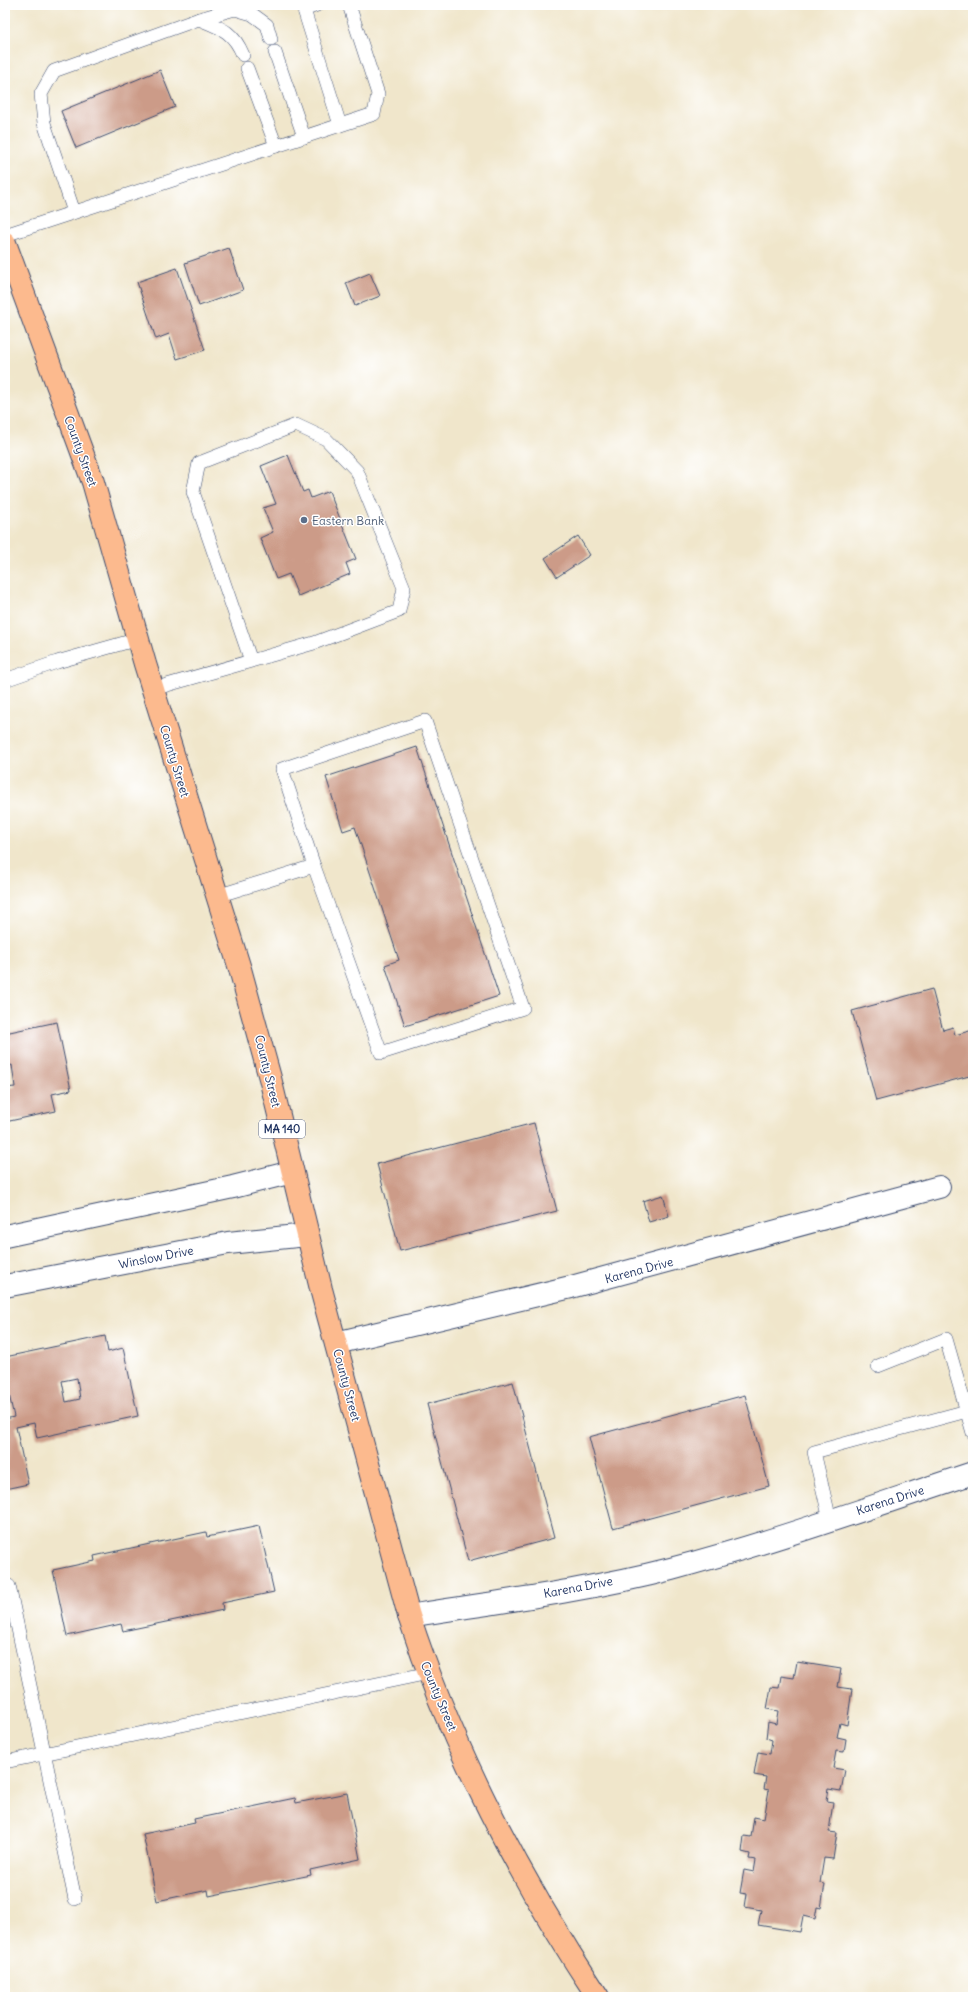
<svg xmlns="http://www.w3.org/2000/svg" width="978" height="2002" font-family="Delius,sans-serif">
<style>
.building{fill:#cc9b88;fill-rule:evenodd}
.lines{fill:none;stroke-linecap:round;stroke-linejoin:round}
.lane-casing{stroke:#3b4a6e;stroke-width:14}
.street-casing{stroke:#3b4a6e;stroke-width:24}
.primary-casing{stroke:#3b4a6e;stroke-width:24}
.lane{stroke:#fff;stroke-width:13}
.street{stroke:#fff;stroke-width:22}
.primary{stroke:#fcba8e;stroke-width:22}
.service-dot{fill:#5c6f8a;stroke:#fff;stroke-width:1.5}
.labels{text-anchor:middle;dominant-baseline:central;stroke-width:3;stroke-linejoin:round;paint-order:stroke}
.shield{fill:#fff;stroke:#5f6d8e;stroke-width:1}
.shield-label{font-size:11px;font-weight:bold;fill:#1b2f5e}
.street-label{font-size:12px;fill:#1b2f5e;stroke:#fff}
.service-label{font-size:12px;fill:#4e5e75;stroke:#fff;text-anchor:start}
</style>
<rect width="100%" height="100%" fill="#fff"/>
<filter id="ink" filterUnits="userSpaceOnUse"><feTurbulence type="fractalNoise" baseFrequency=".025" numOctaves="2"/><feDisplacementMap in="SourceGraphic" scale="8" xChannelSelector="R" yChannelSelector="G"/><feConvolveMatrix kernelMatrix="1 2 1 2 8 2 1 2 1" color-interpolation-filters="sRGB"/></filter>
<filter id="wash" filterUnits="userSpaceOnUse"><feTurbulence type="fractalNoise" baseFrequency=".012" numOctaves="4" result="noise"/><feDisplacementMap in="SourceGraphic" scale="16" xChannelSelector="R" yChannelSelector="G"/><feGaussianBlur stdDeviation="0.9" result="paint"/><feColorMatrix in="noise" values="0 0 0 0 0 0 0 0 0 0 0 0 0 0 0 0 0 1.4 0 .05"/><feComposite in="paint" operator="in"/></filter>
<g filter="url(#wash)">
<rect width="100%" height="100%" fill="#f0e6cb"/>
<g id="blocks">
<g class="building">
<path d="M160 70 175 107 76 148 61 111Z"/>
<path d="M229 248 243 290 199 306 185 263Z"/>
<path d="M177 268 205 350 177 359 169 334 156 339 137 282Z"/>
<path d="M370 273 380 296 355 306 346 283Z"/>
<path d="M288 455 303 492 308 490 311 498 329 491 356 559 346 563 350 574 298 596 289 574 276 579 260 538 273 532 263 508 276 504 261 466Z"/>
<path d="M578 536 590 555 557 577 545 558Z"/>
<path d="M417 747 499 996 405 1026 385 965 399 960 355 827 343 831 326 777Z"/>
<path d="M932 989 943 1030 953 1027 955 1035 973 1030V1075L876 1101 852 1011Z"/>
<path d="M57 1022 71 1090 52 1094 56 1111 5 1122V1088L15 1087 12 1065 5 1067V1033Z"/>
<path d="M534 1123 557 1211 400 1251 377 1164Z"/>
<path d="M663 1195 669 1216 649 1222 643 1201Z"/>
<path d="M105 1336 108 1352 123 1348 138 1416 37 1438 34 1423 16 1427 28 1484 5 1489V1419L14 1417 5 1376V1357ZM77 1378 80 1399 66 1402 62 1381Z"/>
<path d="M513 1382 554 1538 468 1561 427 1404Z"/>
<path d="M745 1395 769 1486 613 1528 589 1437Z"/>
<path d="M259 1526 274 1592 222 1603 223 1610 123 1631 121 1624 67 1636 53 1570 95 1561 94 1556 206 1532 207 1537Z"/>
<path d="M797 1662 841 1669 838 1687 852 1689 847 1725 840 1723 837 1737 846 1739 844 1752 836 1751 833 1768 845 1770 841 1791 828 1789 826 1801 833 1802 829 1832 837 1833 833 1859 824 1858 820 1883 825 1884 821 1908 817 1907 815 1919 803 1916 800 1932 758 1925 761 1910 745 1907 747 1894 740 1893 744 1870 754 1872 756 1860 749 1859 750 1854 742 1852 744 1836 751 1837 754 1817 764 1819 769 1790 764 1789 766 1777 754 1775 758 1752 770 1754 772 1740 766 1738 768 1722 776 1724 778 1711 767 1709 771 1687 779 1688 781 1676 794 1678Z"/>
<path d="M347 1793 360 1859 310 1870 311 1875 209 1896 208 1890 157 1901 143 1834 195 1823 194 1819 295 1798 296 1803Z"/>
</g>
</g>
</g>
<g filter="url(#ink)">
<use href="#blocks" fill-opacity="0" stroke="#3b4a6e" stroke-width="1"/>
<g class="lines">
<defs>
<g id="lane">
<path d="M302 5 304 10 317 5"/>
<path d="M304 10 340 125"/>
<path d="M199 19 235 9 252 14 267 25 271 39"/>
<path d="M275 52 304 137"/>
<path d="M247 68 276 146"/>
<path d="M74 212 44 123 41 94 54 71 199 19C221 28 233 31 243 55"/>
<path d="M5 235 374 114 378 94 349 5"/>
<path d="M5 680 57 662 138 639"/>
<path d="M153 689 314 643 399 611 404 588 357 471 326 439 296 425 199 463 193 492 251 661"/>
<path d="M425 721 523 1008 381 1053 314 866 282 769Z"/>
<path d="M217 896 314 866"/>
<path d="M878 1366 946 1339 973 1433"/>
<path d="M830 1520 814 1452 967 1411"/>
<path d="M9 1586 75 1899"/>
<path d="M5 1762 429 1673"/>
</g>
<g id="street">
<path d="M5 1236 233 1187 292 1172"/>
<path d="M5 1286 228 1243 307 1235"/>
<path d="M336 1343 571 1287 939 1187"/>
<path d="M409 1616C496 1602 585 1591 671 1569 773 1542 873 1506 973 1473"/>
</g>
<path id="primary" d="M5 243 93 482 145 664 240 969 270 1078 321 1289 409 1616C452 1749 521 1881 598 1997"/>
</defs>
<use href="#lane" class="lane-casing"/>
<use href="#street" class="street-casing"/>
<use href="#primary" class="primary-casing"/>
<use href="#lane" class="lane"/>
<use href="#street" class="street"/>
<use href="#primary" class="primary"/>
</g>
</g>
<circle class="service-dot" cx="304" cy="520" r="4"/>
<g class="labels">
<rect class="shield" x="259" y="1120" width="46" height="18" rx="3"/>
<g class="shield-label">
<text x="282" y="1129">MA 140</text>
</g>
<g class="street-label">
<text transform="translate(81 451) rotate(70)">County Street</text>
<text transform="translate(175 761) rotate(73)">County Street</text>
<text transform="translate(268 1071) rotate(76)">County Street</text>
<text transform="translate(156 1257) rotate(-11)">Winslow Drive</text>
<text transform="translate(639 1270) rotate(-15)">Karena Drive</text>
<text transform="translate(347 1385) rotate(75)">County Street</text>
<text transform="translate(890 1500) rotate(-18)">Karena Drive</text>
<text transform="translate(578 1587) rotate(-11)">Karena Drive</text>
<text transform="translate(439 1696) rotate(67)">County Street</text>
</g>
<g class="service-label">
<text x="312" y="520">Eastern Bank</text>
</g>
</g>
<rect width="978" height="2002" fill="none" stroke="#fff" stroke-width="20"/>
</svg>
